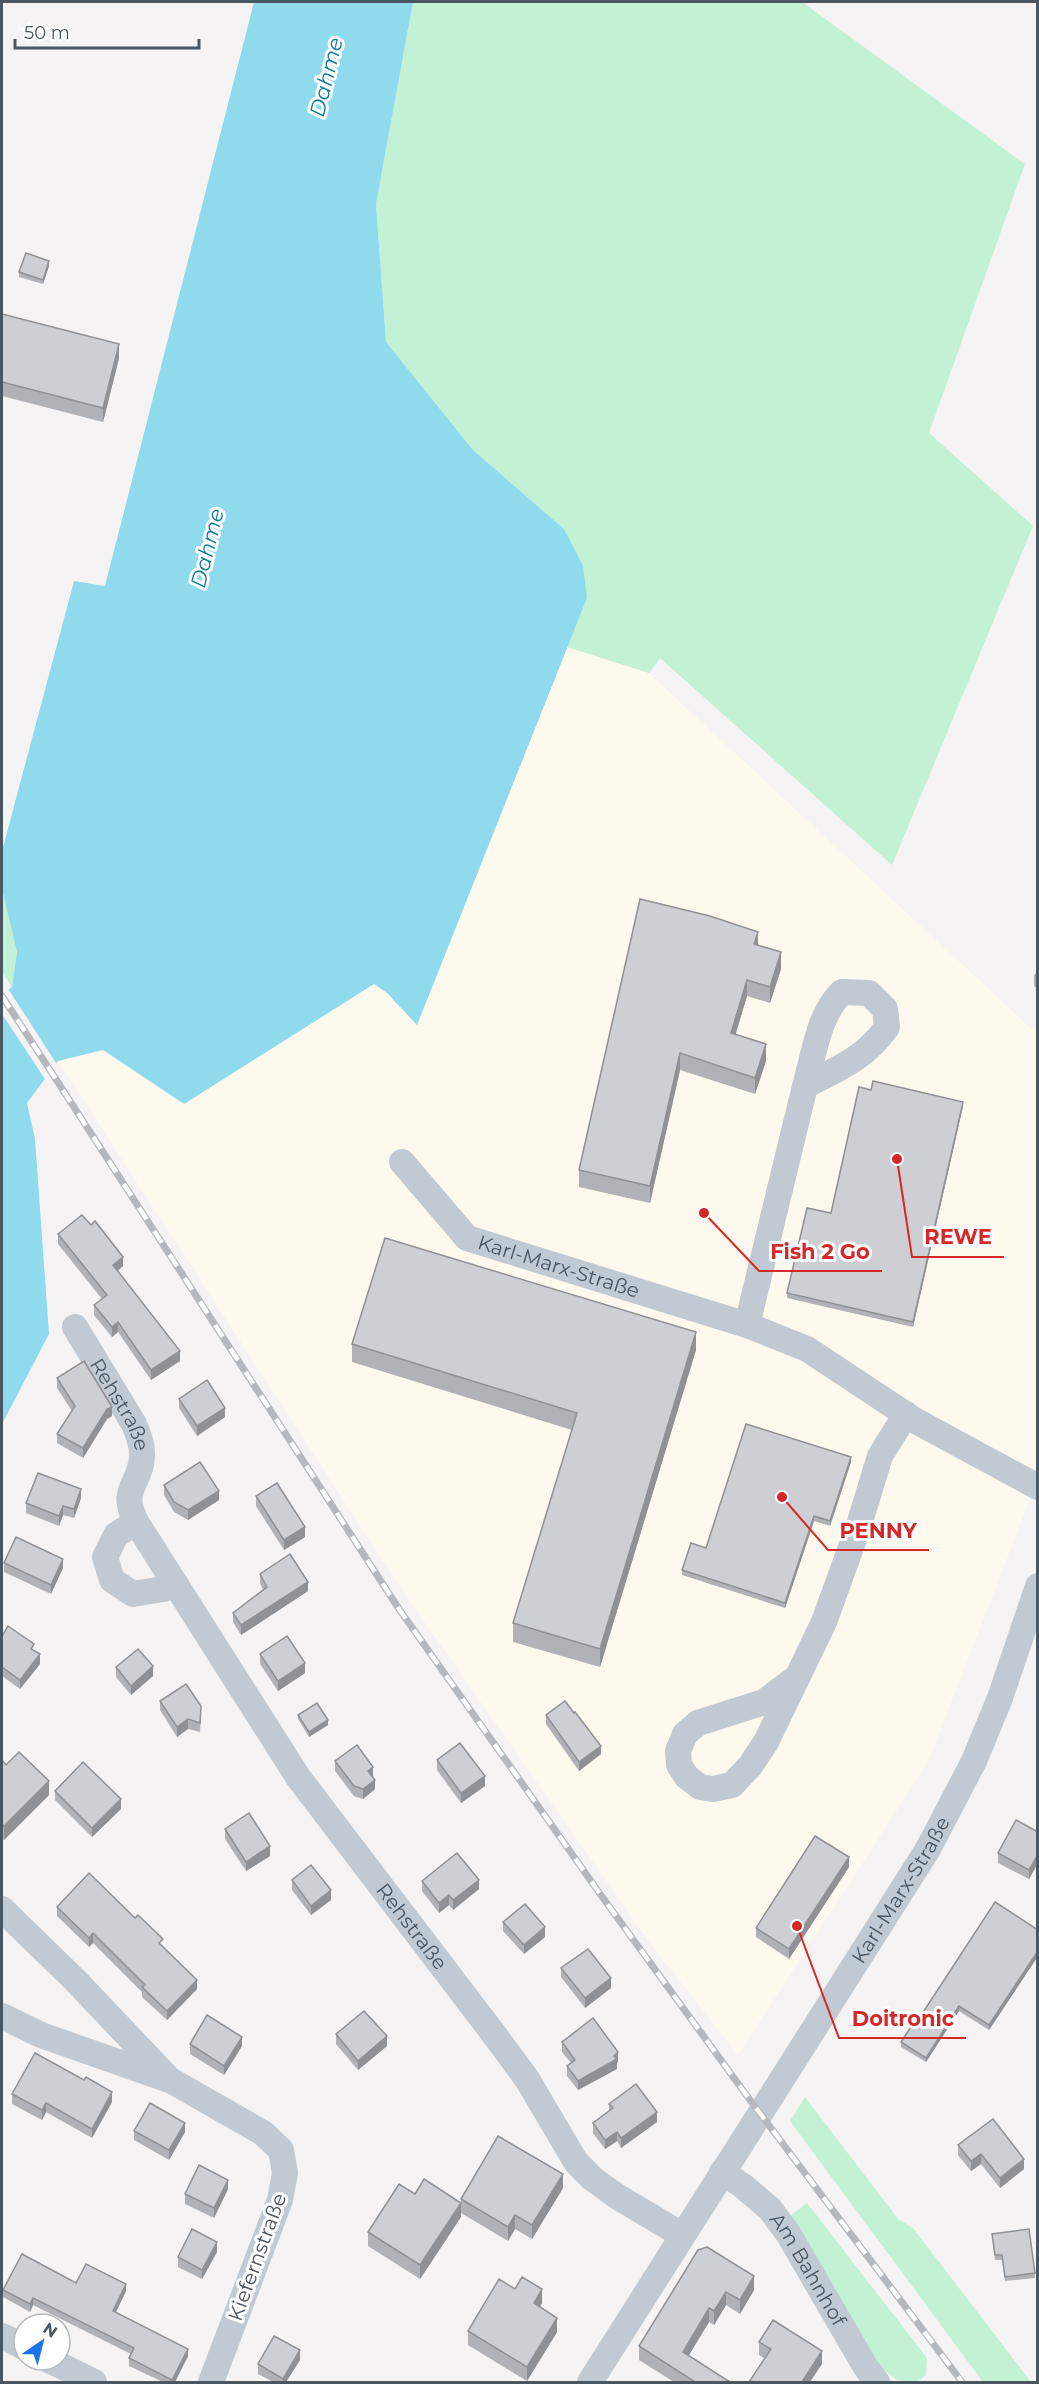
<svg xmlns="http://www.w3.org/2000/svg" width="1039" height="2384" font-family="Montserrat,sans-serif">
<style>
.commercial{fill:#fdf9ef}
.green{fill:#c3f1d5}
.water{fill:#90daee}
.pier{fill:#f5f3f3}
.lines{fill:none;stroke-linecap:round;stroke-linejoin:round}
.minor{stroke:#c1cad2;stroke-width:26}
.rail-casing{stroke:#b5b8bd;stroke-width:7}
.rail{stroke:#fff;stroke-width:4.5;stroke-dasharray:14;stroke-linecap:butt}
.wall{fill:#b0b2b7}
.shaded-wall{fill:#909195}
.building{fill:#cdcfd5;stroke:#909195;stroke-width:1.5}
.labels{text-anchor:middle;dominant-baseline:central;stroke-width:6;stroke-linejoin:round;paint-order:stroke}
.street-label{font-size:20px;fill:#4a5661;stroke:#fff}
.water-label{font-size:21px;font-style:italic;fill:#0c7c9b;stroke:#fff}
.leader{fill:none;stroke:#d62828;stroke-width:2}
.callout-dot{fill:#d62828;stroke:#fff;stroke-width:2}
.callout-label{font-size:21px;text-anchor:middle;font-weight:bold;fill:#d62828;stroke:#fff;stroke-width:6;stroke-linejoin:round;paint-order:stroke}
</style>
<rect width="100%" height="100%" fill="#f5f3f3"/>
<path class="commercial" d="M567 647 649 673 1037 1034 1038 1465 1031 1497 928 1762 738 2055 650 1943 400 1587 58 1061 103 1050 184 1104 374 984 387 992 417 1025Z"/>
<g class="green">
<path d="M413 2H802L1025 164 929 433 1033 526 892 865 660 658 649 673 567 647 587 598 564 529 473 450 386 342 376 204Z"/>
<path d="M2 889 17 952 12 987 2 972Z"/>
<path d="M805 2097 898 2219 913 2228 1031 2382H983L790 2121Z"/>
<path d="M807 2203 927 2358 926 2375 917 2382 897 2380 874 2362 789 2217Z"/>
</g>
<path class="water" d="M254 2H413L376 204 386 342 473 450 564 529 583 566 587 598 417 1025 387 993 374 984 184 1104 103 1050 58 1061 27 1103 35 1139 49 1334 2 1424V994L12 987 17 952 2 889V851L74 581 105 586Z"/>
<path class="pier" d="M7 987 58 1066 47 1082 2 1014V991Z"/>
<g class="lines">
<g class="minor">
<path id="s1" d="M402 1162 467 1238 747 1325 807 1349 916 1421 1038 1487"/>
<path d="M747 1325 805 1086C837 1069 866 1058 887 1027L885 1009 869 993 842 992C818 1015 814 1055 805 1086"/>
<path id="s2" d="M75 1327 134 1424C138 1434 143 1445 142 1457 140 1486 119 1488 136 1522L298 1777 496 2037 527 2079 576 2162 593 2179 618 2197 682 2235"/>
<path d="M136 1522 116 1535 105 1557 112 1580 133 1594 163 1589 175 1583"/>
<path d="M797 1677 764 1702 698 1723 685 1734 678 1751 679 1765 687 1777 700 1787 713 1789 732 1785 750 1766 766 1742 824 1622 858 1528 880 1456 906 1414"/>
<path d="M2 1909 76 1981 167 2077"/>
<path d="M2 2016 41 2035 172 2081 263 2133 281 2150 285 2173 280 2200 211 2382"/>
<path id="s3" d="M722 2172 743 2186 770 2209 789 2235 865 2366 877 2382"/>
<path d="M2 2336 24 2347"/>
<path d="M49 2360 94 2382"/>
<path id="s4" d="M590 2382 928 1849 974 1761 1000 1698 1038 1586"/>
</g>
<defs>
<path id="rail" d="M2 996 399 1609 603 1898 750 2100 962 2382"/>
</defs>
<use href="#rail" class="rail-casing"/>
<use href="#rail" class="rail"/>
</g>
<g class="wall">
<path d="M49 266 43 284 19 277V272Z"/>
<path d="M2 314 119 358 103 422 2 396Z"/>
<path d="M758 945 781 969 770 1003 747 996 735 1035 766 1061 755 1094 680 1070 650 1203 579 1187V1170Z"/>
<path d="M1038 971V989L1034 986V975Z"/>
<path d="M963 1106 913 1327 787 1298V1293L831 1213Z"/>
<path d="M58 1234 123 1266 118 1271 180 1361 151 1380 118 1332 112 1337 94 1315V1305L102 1299 58 1244Z"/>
<path d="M352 1344 696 1350 600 1667 513 1642V1623L572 1430 352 1362Z"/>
<path d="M57 1378 112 1416 107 1419 83 1458 57 1443V1434L72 1411 57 1388Z"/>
<path d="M179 1399 225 1417 197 1436 179 1408Z"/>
<path d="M851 1462 830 1526 814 1521 785 1608 682 1575V1570L706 1548Z"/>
<path d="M164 1485 219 1500 188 1520 174 1512 164 1495Z"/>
<path d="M256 1496 305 1537 284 1550 256 1506Z"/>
<path d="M81 1498 74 1518 63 1515 59 1526 26 1513V1503Z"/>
<path d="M4 1563 63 1568 51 1594 4 1572Z"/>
<path d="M260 1574 308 1591 241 1635 233 1622V1613L263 1590 260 1583Z"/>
<path d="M2 1636 40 1664 20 1689 2 1676Z"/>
<path d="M260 1654 305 1673 278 1691 260 1664Z"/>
<path d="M116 1667 153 1676 131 1695 116 1677Z"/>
<path d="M160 1701 201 1716 200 1732 188 1729 177 1737 160 1710Z"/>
<path d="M298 1715 328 1725 309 1737 298 1719Z"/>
<path d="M546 1715 601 1754 579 1771 546 1724Z"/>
<path d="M2 1760 6 1765 49 1795 4 1840 2 1838Z"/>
<path d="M437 1760 485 1786 461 1803 437 1770Z"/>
<path d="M335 1761 373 1777 375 1789 363 1799 354 1796 335 1771Z"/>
<path d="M55 1791 121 1809 92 1837 55 1800Z"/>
<path d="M225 1829 270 1856 246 1871 225 1839Z"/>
<path d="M1038 1832V1863L1029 1879 998 1863V1853Z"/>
<path d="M849 1867 789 1959 756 1937V1928Z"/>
<path d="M292 1880 331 1900 311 1915 292 1890Z"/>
<path d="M422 1881 479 1889 453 1910 449 1905 439 1913 422 1891Z"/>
<path d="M57 1907 163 1946 197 1989 167 2020 142 1997V1992L93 1943 89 1947 57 1916Z"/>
<path d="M503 1922 545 1937 524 1954 503 1931Z"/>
<path d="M1038 1930V1956L989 2030 959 2011 926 2062 901 2047V2042L920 2017Z"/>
<path d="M561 1968 611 1988 585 2008 561 1977Z"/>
<path d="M336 2034 387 2046 358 2070 336 2044Z"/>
<path d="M562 2042 618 2062 617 2063V2069L578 2090 567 2076V2066L571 2063 562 2052Z"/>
<path d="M190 2044 242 2046 224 2075 190 2054Z"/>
<path d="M12 2094 112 2102 92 2138 46 2112 42 2120 12 2104Z"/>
<path d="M609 2104 657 2122 621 2148 617 2141 605 2149 593 2133V2123L609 2111Z"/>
<path d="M134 2131 185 2132 169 2160 134 2140Z"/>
<path d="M958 2145 1024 2169 1000 2188 981 2164 971 2171 958 2155Z"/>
<path d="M563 2188 532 2239 515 2229 508 2241 461 2213V2217L420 2279 368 2246V2232L415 2194 461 2203V2199Z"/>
<path d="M228 2189 214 2218 185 2204V2194Z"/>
<path d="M992 2234 1035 2273V2278L1005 2281 1002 2260H995Z"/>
<path d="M698 2250 754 2290 740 2314 726 2305 714 2325 709 2322 688 2356 730 2382H674L639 2360V2346Z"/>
<path d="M217 2252 202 2279 178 2267V2257Z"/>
<path d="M76 2283 126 2291 116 2312 188 2356 175 2382H163L129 2366V2358L131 2354 33 2305 30 2312 3 2297V2290Z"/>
<path d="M515 2289 542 2303 540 2307 557 2332 527 2381 468 2345V2331Z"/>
<path d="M759 2342 822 2364 765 2359 759 2355Z"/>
<path d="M300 2360 286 2382H273L258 2374V2364Z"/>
</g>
<g class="shaded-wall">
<path d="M49 261V266L43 284V280Z"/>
<path d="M119 344V358L103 422V408Z"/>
<path d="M758 932V948L754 944Z"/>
<path d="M781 952V969L770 1003V987Z"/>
<path d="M747 980V996L731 1050V1033Z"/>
<path d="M766 1044V1061L755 1094V1078Z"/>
<path d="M680 1053V1070L650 1203V1186Z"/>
<path d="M963 1102V1106L913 1327V1322Z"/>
<path d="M123 1257V1266L113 1274V1265Z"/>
<path d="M118 1322V1332L112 1337V1327Z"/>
<path d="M696 1332V1350L600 1667V1649Z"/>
<path d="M180 1351V1361L151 1380V1370Z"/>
<path d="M112 1407V1416L107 1419 83 1458V1448L107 1409Z"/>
<path d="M225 1408V1417L197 1436V1426Z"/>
<path d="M851 1457V1462L830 1526V1521Z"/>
<path d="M81 1489V1498L74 1518V1509Z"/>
<path d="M219 1491V1500L188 1520V1510Z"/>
<path d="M63 1506V1515L59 1526V1516Z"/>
<path d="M814 1516V1521L785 1608V1603Z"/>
<path d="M305 1527V1537L284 1550V1540Z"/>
<path d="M63 1559V1568L51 1594V1585Z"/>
<path d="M308 1582V1591L241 1635V1625Z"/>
<path d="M40 1654V1664L20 1689V1680Z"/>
<path d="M305 1663V1673L278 1691V1681Z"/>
<path d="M153 1666V1676L131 1695V1686Z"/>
<path d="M188 1719V1729L177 1737V1727Z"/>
<path d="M328 1720V1725L309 1737V1732Z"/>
<path d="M601 1746V1754L579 1771V1762Z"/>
<path d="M373 1767V1777L368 1771Z"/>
<path d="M485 1776V1786L461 1803V1793Z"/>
<path d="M375 1780V1789L363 1799V1789Z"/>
<path d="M49 1781V1795L4 1840V1826Z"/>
<path d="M121 1799V1809L92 1837V1828Z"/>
<path d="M270 1846V1856L246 1871V1862Z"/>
<path d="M1038 1854V1863L1029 1879V1870Z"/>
<path d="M849 1857V1867L789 1959V1949Z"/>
<path d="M479 1880V1889L453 1910V1900Z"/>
<path d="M331 1890V1900L311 1915V1906Z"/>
<path d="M449 1895V1905L439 1913V1903Z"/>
<path d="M545 1927V1937L524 1954V1945Z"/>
<path d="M93 1933V1943L89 1947V1938Z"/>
<path d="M1038 1951V1956L989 2030V2025Z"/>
<path d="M611 1978V1988L585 2008V1998Z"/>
<path d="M197 1980V1989L167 2020V2011Z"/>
<path d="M959 2006V2011L926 2062V2058Z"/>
<path d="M387 2036V2046L358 2070V2061Z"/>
<path d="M242 2037V2046L224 2075V2066Z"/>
<path d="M618 2052V2062L617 2063V2069L578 2090V2081Z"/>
<path d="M112 2092V2102L92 2138V2129Z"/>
<path d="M46 2103V2112L42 2120V2110Z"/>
<path d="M657 2112V2122L621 2148V2138Z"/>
<path d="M185 2123V2132L169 2160V2150Z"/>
<path d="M617 2132V2141L605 2149V2140Z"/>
<path d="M981 2154V2164L971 2171V2161Z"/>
<path d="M1024 2159V2169L1000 2188V2178Z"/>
<path d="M563 2174V2188L532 2239V2225Z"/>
<path d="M228 2180V2189L214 2218V2208Z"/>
<path d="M461 2203V2217L420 2279V2265Z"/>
<path d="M515 2215V2229L508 2241V2227Z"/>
<path d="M217 2242V2252L202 2279V2270Z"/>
<path d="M754 2276V2290L740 2314V2300Z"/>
<path d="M126 2284V2291L113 2318V2311Z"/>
<path d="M542 2289V2303L534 2317V2303Z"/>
<path d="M726 2292V2305L714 2325V2311Z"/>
<path d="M33 2298V2305L30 2312V2304Z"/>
<path d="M709 2308V2322L683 2365V2352Z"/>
<path d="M557 2318V2332L527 2381V2367Z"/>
<path d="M188 2349V2356L175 2382H172V2380Z"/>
<path d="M300 2350V2360L286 2382H283V2379Z"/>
<path d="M822 2351V2364L810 2382H802Z"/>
</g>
<g class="building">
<path d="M26 253 49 261 43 280 19 272Z"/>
<path d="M2 314 119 344 103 408 2 382Z"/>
<path d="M640 899 710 916 758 932 754 944 781 952 770 987 747 980 731 1033 766 1044 755 1078 680 1053 650 1186 579 1170Z"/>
<path d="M873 1081 963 1102 913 1322 787 1293 807 1208 831 1213 859 1087 871 1090Z"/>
<path d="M82 1215 91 1225 95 1221 123 1257 113 1265 180 1351 151 1370 118 1322 112 1327 94 1305 107 1295 58 1234Z"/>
<path d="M385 1238 696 1332 600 1649 513 1623 577 1413 352 1344Z"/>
<path d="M84 1361 112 1407 107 1409 83 1448 57 1434 75 1406 57 1378Z"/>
<path d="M207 1380 225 1408 197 1426 179 1399Z"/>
<path d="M746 1424 851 1457 830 1521 814 1516 785 1603 682 1570 691 1543 706 1548Z"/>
<path d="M200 1462 219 1491 188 1510 174 1502 164 1485Z"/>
<path d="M38 1473 81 1489 74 1509 63 1506 59 1516 26 1503Z"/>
<path d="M277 1483 305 1527 284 1540 256 1496Z"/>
<path d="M16 1537 63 1559 51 1585 4 1563Z"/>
<path d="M290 1554 308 1582 241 1625 233 1613 267 1587 260 1574Z"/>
<path d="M8 1626 34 1644 31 1649 40 1654 20 1680 2 1667V1636Z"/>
<path d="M287 1636 305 1663 278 1681 260 1654Z"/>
<path d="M138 1649 153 1666 131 1686 116 1667Z"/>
<path d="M186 1684 201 1706 200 1723 188 1719 177 1727 160 1701Z"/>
<path d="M565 1701 574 1713 575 1712 601 1746 579 1762 546 1715Z"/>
<path d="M317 1703 328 1720 309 1732 298 1715Z"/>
<path d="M460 1743 485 1776 461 1793 437 1760Z"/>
<path d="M357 1745 373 1767 368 1771 375 1780 363 1789 354 1786 335 1761Z"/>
<path d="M19 1752 49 1781 4 1826 2 1824V1760L6 1765Z"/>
<path d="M83 1762 121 1799 92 1828 55 1791Z"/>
<path d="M249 1813 270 1846 246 1862 225 1829Z"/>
<path d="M1016 1820 1038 1832V1854L1029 1870 998 1853Z"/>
<path d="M815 1836 849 1857 789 1949 756 1928Z"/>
<path d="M457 1853 479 1880 453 1900 449 1895 439 1903 422 1881Z"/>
<path d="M311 1865 331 1890 311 1906 292 1880Z"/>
<path d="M89 1873 135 1918 138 1915 163 1939 159 1943 197 1980 167 2011 142 1987 145 1985 93 1933 89 1938 57 1907Z"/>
<path d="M995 1902 1038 1930V1951L989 2025 959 2006 926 2058 901 2042 918 2016 920 2017Z"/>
<path d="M525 1904 545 1927 524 1945 503 1922Z"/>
<path d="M588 1949 611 1978 585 1998 561 1968Z"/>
<path d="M364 2011 387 2036 358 2061 336 2034Z"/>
<path d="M207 2015 242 2037 224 2066 190 2044Z"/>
<path d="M593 2018 618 2052 614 2056 617 2059 578 2081 567 2066 575 2060 562 2042Z"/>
<path d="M35 2053 84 2080 86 2077 112 2092 92 2129 46 2103 42 2110 12 2094Z"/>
<path d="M636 2084 657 2112 621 2138 617 2132 605 2140 593 2123 613 2108 609 2104Z"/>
<path d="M150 2103 185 2123 169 2150 134 2131Z"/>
<path d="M993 2119 1024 2159 1000 2178 981 2154 971 2161 958 2145Z"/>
<path d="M498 2136 563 2174 532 2225 515 2215 508 2227 461 2199Z"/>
<path d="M199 2165 228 2180 214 2208 185 2194Z"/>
<path d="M424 2179 461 2203 420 2265 368 2232 399 2184 415 2194Z"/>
<path d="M192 2229 217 2242 202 2270 178 2257Z"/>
<path d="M1029 2229 1035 2273 1005 2277 1002 2255H995L992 2234Z"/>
<path d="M707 2247 754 2276 740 2300 726 2292 714 2311 709 2308 683 2352 730 2382H695L639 2346 698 2250Z"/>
<path d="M22 2254 76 2283 86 2264 126 2284 113 2311 188 2349 172 2380 129 2358 134 2348 33 2298 30 2304 3 2290Z"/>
<path d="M522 2277 542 2289 534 2303 557 2318 527 2367 468 2331 499 2279 515 2289Z"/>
<path d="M773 2320 822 2351 802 2382H749L771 2349 759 2342Z"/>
<path d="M274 2336 300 2350 283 2379 258 2364Z"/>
</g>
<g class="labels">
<g class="street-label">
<text stroke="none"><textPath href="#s1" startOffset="196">Karl-Marx-Straße</textPath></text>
<text stroke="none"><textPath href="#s2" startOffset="90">Rehstraße</textPath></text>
<text stroke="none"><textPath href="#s4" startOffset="582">Karl-Marx-Straße</textPath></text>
<text stroke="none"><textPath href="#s2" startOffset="706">Rehstraße</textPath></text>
<text transform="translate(257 2257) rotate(-70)">Kiefernstraße</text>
<text stroke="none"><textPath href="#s3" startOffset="132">Am Bahnhof</textPath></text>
</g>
<g class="water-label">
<text transform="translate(326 77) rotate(-76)">Dahme</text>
<text transform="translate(207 548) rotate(-76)">Dahme</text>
</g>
</g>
<path class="leader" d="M897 1159L912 1257H1004M704 1213L759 1271H882M782 1497L828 1550H929M797 1926L839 2038H966"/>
<g class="callout-dot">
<circle cx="897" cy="1159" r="6"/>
<circle cx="704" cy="1213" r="6"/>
<circle cx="782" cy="1497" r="6"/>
<circle cx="797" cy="1926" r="6"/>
</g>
<g class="callout-label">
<text x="958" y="1244">REWE</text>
<text x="820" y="1259">Fish 2 Go</text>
<text x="878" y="1538">PENNY</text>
<text x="903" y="2026">Doitronic</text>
</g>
<rect width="1039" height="2384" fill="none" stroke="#4a5661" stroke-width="6"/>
<g transform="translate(42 2342) rotate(35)"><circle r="28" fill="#ffffff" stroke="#b7bbc0" stroke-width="1.5"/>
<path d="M0-4.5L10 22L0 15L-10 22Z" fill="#1a73e8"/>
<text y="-9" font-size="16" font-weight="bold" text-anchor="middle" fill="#4a5661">N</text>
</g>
<path d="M15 39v9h184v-9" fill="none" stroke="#4a5661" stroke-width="3"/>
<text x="24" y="39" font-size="18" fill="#4a5661" stroke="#ffffff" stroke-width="4.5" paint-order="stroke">50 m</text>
</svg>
